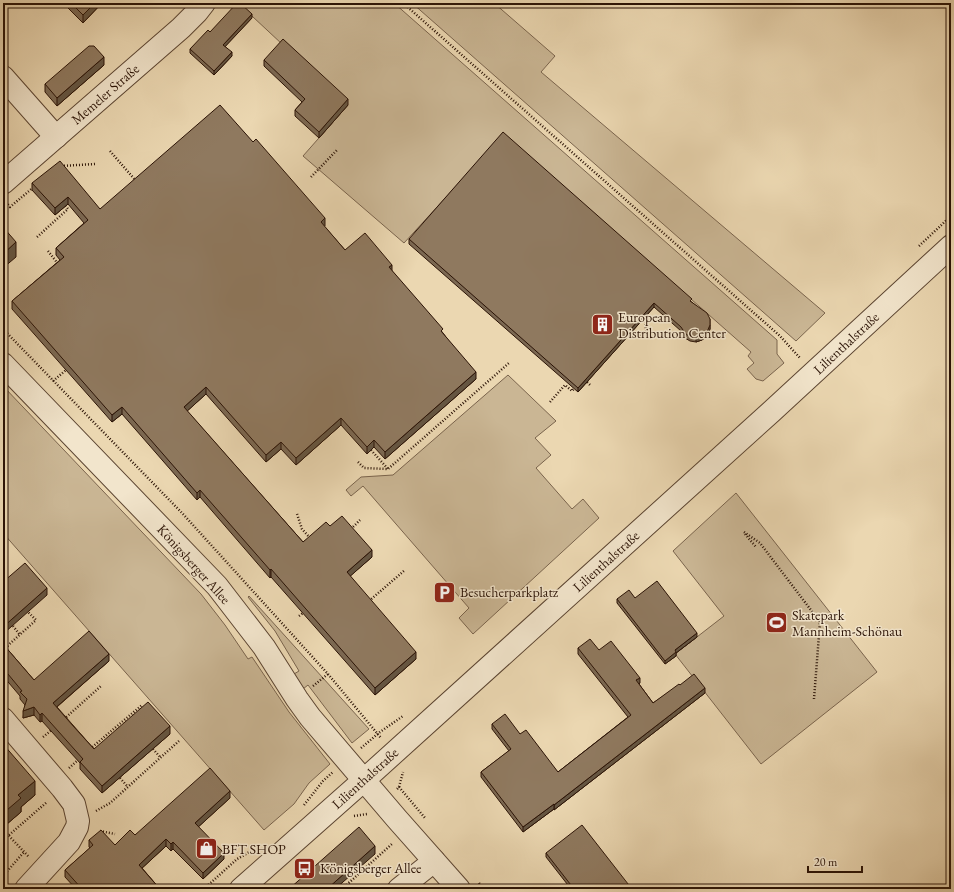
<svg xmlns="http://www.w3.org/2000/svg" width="954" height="892" font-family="'EB Garamond',serif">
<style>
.green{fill:#cab694;stroke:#7a644d}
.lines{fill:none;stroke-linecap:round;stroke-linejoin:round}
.minor-casing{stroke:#5b4431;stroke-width:24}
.path{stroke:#2b1306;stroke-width:2.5;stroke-dasharray:1 2;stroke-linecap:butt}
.minor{stroke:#f2e5cc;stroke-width:22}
.wall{fill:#7b6852;stroke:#2b1306}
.shaded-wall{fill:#645542;stroke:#2b1306}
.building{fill:#8f795f;stroke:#2b1306}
.labels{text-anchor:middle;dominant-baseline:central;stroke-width:3;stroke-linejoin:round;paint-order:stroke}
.street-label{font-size:14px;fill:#2b1306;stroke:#f2e5cc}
.poi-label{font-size:14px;fill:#2b1306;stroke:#f2e5cc;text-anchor:start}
</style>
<rect width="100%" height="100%" fill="#ebd7b1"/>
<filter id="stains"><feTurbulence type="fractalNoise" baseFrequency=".005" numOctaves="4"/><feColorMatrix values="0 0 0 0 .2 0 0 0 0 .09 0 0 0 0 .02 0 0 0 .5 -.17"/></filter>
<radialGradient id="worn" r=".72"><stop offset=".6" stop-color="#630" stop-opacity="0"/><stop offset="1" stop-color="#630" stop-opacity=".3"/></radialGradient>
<g class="green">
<path d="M238 3H394L777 340V354L784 363 763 381 756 379 747 369 754 363 748 356 751 352 504 134 404 243 303 156 348 105 312 72Z"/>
<path d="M412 3H494L555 56 541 72 825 313 796 341Z"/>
<path d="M508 375 556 421 535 438 551 455 536 468 572 509 583 499 599 518 473 634 459 618 469 608 363 486 351 496 346 490 361 477 393 475Z"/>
<path d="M3 386 201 594 225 625 248 659 252 657 289 712 330 764 309 783 294 804 264 830 3 533Z"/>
<path d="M736 493 877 672 761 764 675 654 724 616 673 551Z"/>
<path d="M249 596 369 729 352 743 308 685 303 689 294 674 299 671 275 631 248 597Z"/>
</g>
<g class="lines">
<defs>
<g id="minor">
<path d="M3 77 56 137"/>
<path d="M3 183 181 28 197 12 204 3"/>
<path d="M3 364 217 586 264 647 297 699 310 717 397 819 459 889"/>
<path d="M3 719 62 788 74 804 78 821 77 827 69 842 26 889"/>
<path d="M241 889 364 780 771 412 951 246"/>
<path d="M399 889 434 861"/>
</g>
</defs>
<use href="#minor" class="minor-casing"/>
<g class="path">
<path d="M403 3 780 336 800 358"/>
<path d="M110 151 136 181"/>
<path d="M61 166 95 164"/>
<path d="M311 177 337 150"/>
<path d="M6 202 10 207 35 186"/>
<path d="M37 237 68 209 64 204"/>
<path d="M919 246 951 216"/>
<path d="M48 251 59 265"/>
<path d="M3 329 183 514 328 674 381 738"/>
<path d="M628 336H647L644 315"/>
<path d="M585 380 590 385"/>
<path d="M53 381 66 370"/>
<path d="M550 402 565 385 572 391 576 386"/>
<path d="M371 450 388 469"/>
<path d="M358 462 364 468 388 469 509 363"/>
<path d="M297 514 302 529 310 538"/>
<path d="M351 529 360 520"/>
<path d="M744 532 760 543 820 622 814 699"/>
<path d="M745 534 756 547"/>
<path d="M369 601 405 570"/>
<path d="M299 616 303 613"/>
<path d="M13 626 20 635"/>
<path d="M3 650 36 620 28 612"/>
<path d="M313 686 328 674"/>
<path d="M64 719 101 686"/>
<path d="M43 737 53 729"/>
<path d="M361 748 380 732 403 716"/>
<path d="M90 749 142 705"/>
<path d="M153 749 161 758"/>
<path d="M69 768 79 759"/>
<path d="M120 778 128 787"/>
<path d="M399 787 425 818"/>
<path d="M397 789 399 787 403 772"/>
<path d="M304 805 323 781 333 772"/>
<path d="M96 811 110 803 179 741"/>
<path d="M354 816 367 814"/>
<path d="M100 831 115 834"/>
<path d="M3 834 9 836 29 857"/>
<path d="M9 835 47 802"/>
<path d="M3 876 24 852"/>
<path d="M479 883 483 889"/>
<path d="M204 889 237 859 253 850"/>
<path d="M342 889 393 843"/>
</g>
<use href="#minor" class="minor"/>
</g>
<g class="wall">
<path d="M63 3H102L83 23Z"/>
<path d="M252 18 225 46 232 56 214 75 190 53V49L210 32Z"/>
<path d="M264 60 348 105 319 138 295 116V110L302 102 264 66Z"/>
<path d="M104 65 57 106 45 92V84Z"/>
<path d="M32 183 100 209 325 226H324L345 250 392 271 443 333 476 379 385 459 374 447 367 454 341 425 296 465 281 449 266 462 206 394 187 411 303 542 330 526 372 557 350 576 416 659 375 695 271 577 270 578 200 497 197 500 122 414 112 422 12 309V301L60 260 56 255V248L84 223 68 204 55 215 32 190Z"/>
<path d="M409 239 692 302 710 319V329L707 336 702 340 696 342 690 341 685 338 681 331 654 307 578 392 409 244Z"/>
<path d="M635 598 697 637 676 653V656L665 664 617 603V599Z"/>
<path d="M3 644 34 680 109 661 57 707 94 749 170 734 102 793 80 769V763L42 721 40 722 34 715 23 718 25 705 20 699V696L3 676Z"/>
<path d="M578 648 599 650 640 683 639 684 653 703 680 685 705 693 554 810V809L523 832 481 777V772L509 751 492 729V724L520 734 558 772 628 717 578 654Z"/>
<path d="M3 744 35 795 21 807V812L7 824 3 820Z"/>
<path d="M230 798 198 827 224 859 203 879 173 849 171 851 166 846 142 868 160 889H76L65 877V870L90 848 89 847V840L115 845 135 835Z"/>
<path d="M546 853 632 889H571L546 857Z"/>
</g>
<g class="shaded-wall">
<path d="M95 3H102L83 23V15Z"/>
<path d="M252 14V18L223 49V45Z"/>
<path d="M232 52V56L214 75V71Z"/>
<path d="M104 57V65L57 106V98Z"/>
<path d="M348 99V105L319 138V132Z"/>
<path d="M68 197V204L55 215V208Z"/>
<path d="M325 218V226L321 230V222Z"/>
<path d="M16 242V257L3 268V254Z"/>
<path d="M392 265V272L389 267Z"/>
<path d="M654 303V307L578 392V388Z"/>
<path d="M710 325V329L707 336 702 340 696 342V338Z"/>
<path d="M476 372V379L385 459V452Z"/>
<path d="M206 387V394L184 414V407Z"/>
<path d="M122 407V414L112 422V415Z"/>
<path d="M341 418V425L296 465V458Z"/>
<path d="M374 440V447L367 454V447Z"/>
<path d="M281 442V449L266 462V455Z"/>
<path d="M200 490V497L197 500V493Z"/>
<path d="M372 550V557L347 579V572Z"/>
<path d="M271 569V577L270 578V570Z"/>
<path d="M47 588V595L3 634V627Z"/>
<path d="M697 633V637L676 653V656L665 664V661L675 650Z"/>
<path d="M416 652V659L375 695V688Z"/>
<path d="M109 654V661L53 710V703Z"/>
<path d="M640 678V683L636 686V680Z"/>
<path d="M705 688V693L554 810V805Z"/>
<path d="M34 707V715L23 718V711Z"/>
<path d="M42 713V721L40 722V715Z"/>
<path d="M170 726V734L102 793V786Z"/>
<path d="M35 781V795L21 807V812L7 824V810L18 795Z"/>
<path d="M230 791V798L195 830V823Z"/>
<path d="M554 804V809L523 832V827Z"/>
<path d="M166 839V846L139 871V865Z"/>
<path d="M173 842V849L171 851V844Z"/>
<path d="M375 846V854L335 889H327Z"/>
<path d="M224 853V859L203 879V873Z"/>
</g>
<g class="building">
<path d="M71 3H95L83 15Z"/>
<path d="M237 3H240L252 14 223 45 232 52 214 71 190 49 208 30 210 32Z"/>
<path d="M283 39 348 99 319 132 295 110 305 99 264 60Z"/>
<path d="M89 46H94L104 57 57 98 45 84Z"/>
<path d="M220 105 253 142 256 139 325 218 321 222 345 250 365 233 392 265 389 267 443 329 441 331 476 372 385 452 374 440 367 447 341 418 296 458 281 442 266 455 206 387 184 407 303 542 326 522 330 526 342 516 372 550 347 572 416 652 375 688 271 569 270 570 200 490 197 493 122 407 112 415 12 301 64 257 56 248 88 220 68 197 55 208 32 183 60 161 100 209Z"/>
<path d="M503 132 692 299 690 301 707 313 710 319V325L707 332 702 336 696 338 690 337 685 333 681 327 654 303 578 388 409 239Z"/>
<path d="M3 227 16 242 3 254Z"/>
<path d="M25 563 47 588 3 627V582Z"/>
<path d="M657 581 697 633 675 650 676 652 665 661 617 599 629 590 635 598Z"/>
<path d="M89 631 109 654 53 703 74 727 94 749 148 702 170 726 102 786 80 762 83 759 42 713 40 715 34 707 23 711 27 699 20 692 22 691 3 668V644L34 680Z"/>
<path d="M590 639 599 650 611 641 640 678 636 680 653 703 679 684 680 685 694 674 705 688 554 805V804L523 827 481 772 511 749 492 724 505 714 520 734 526 730 558 772 631 715 578 648Z"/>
<path d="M3 744 35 781 18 795 21 798 7 810 3 806Z"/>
<path d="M210 768 230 791 195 823 224 853 203 873 173 842 171 844 166 839 139 865 160 889H82L65 870 93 845 89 840 101 830 115 845 130 830 135 835Z"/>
<path d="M582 825 632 889H574L546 853Z"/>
<path d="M359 827 375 846 327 889H289Z"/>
</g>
<defs>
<symbol id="building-square" viewBox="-11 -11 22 22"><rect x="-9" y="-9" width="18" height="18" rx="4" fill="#8f2418" stroke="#f2e5cc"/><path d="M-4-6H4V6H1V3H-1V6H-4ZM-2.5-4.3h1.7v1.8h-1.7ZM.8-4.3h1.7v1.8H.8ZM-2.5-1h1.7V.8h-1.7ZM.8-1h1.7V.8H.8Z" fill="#fff"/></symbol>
<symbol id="parking-square" viewBox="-11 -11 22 22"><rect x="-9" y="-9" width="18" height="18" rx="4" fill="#8f2418" stroke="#f2e5cc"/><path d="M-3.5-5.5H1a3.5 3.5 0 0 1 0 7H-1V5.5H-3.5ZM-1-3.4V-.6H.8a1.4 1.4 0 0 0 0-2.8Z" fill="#fff"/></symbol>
<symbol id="stadium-square" viewBox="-11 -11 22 22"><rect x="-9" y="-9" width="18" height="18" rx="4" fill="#8f2418" stroke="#f2e5cc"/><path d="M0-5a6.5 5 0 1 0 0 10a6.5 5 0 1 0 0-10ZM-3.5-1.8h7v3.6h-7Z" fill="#fff"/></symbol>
<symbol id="shop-square" viewBox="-11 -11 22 22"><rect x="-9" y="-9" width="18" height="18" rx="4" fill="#8f2418" stroke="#f2e5cc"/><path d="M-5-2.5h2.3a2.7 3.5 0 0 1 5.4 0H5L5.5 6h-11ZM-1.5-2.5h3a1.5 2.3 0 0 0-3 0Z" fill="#fff"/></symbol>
<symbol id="bus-square" viewBox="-11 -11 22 22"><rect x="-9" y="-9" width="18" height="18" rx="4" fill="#8f2418" stroke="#f2e5cc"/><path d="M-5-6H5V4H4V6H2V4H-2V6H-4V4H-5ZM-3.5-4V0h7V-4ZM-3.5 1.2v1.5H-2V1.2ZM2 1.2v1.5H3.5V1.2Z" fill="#fff"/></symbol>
</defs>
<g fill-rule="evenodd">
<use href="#building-square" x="590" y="312" width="25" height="25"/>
<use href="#parking-square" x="432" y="580" width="25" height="25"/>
<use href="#stadium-square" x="764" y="610" width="25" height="25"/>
<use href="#shop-square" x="194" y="836" width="25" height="25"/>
<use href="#bus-square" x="292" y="856" width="25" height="25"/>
</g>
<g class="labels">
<g class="street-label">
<text transform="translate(105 94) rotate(-41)">Memeler Straße</text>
<text transform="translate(846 343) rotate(-43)">Lilienthalstraße</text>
<text transform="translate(606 561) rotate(-42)">Lilienthalstraße</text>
<text transform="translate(194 564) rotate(48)">Königsberger Allee</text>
<text transform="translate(365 778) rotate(-42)">Lilienthalstraße</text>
</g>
<g class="poi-label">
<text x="618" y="317">European<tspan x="618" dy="16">Distribution Center</tspan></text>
<text x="460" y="592">Besucherparkplatz</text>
<text x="792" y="615">Skatepark<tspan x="792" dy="16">Mannheim-Schönau</tspan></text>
<text x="222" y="849">BFT SHOP</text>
<text x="320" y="868">Königsberger Allee</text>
</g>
</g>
<rect width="954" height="892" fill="none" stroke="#ebd7b1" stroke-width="16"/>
<rect x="4" y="4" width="946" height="884" fill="none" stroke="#2b1306" stroke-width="2"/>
<rect x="8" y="8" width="938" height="876" fill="none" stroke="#2b1306"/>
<path d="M808 866v6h54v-6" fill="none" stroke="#2b1306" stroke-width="2"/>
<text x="814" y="866" font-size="12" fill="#2b1306" stroke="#f2e5cc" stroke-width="3" paint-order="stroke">20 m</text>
<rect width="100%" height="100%" filter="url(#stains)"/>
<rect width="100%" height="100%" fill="url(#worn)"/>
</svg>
